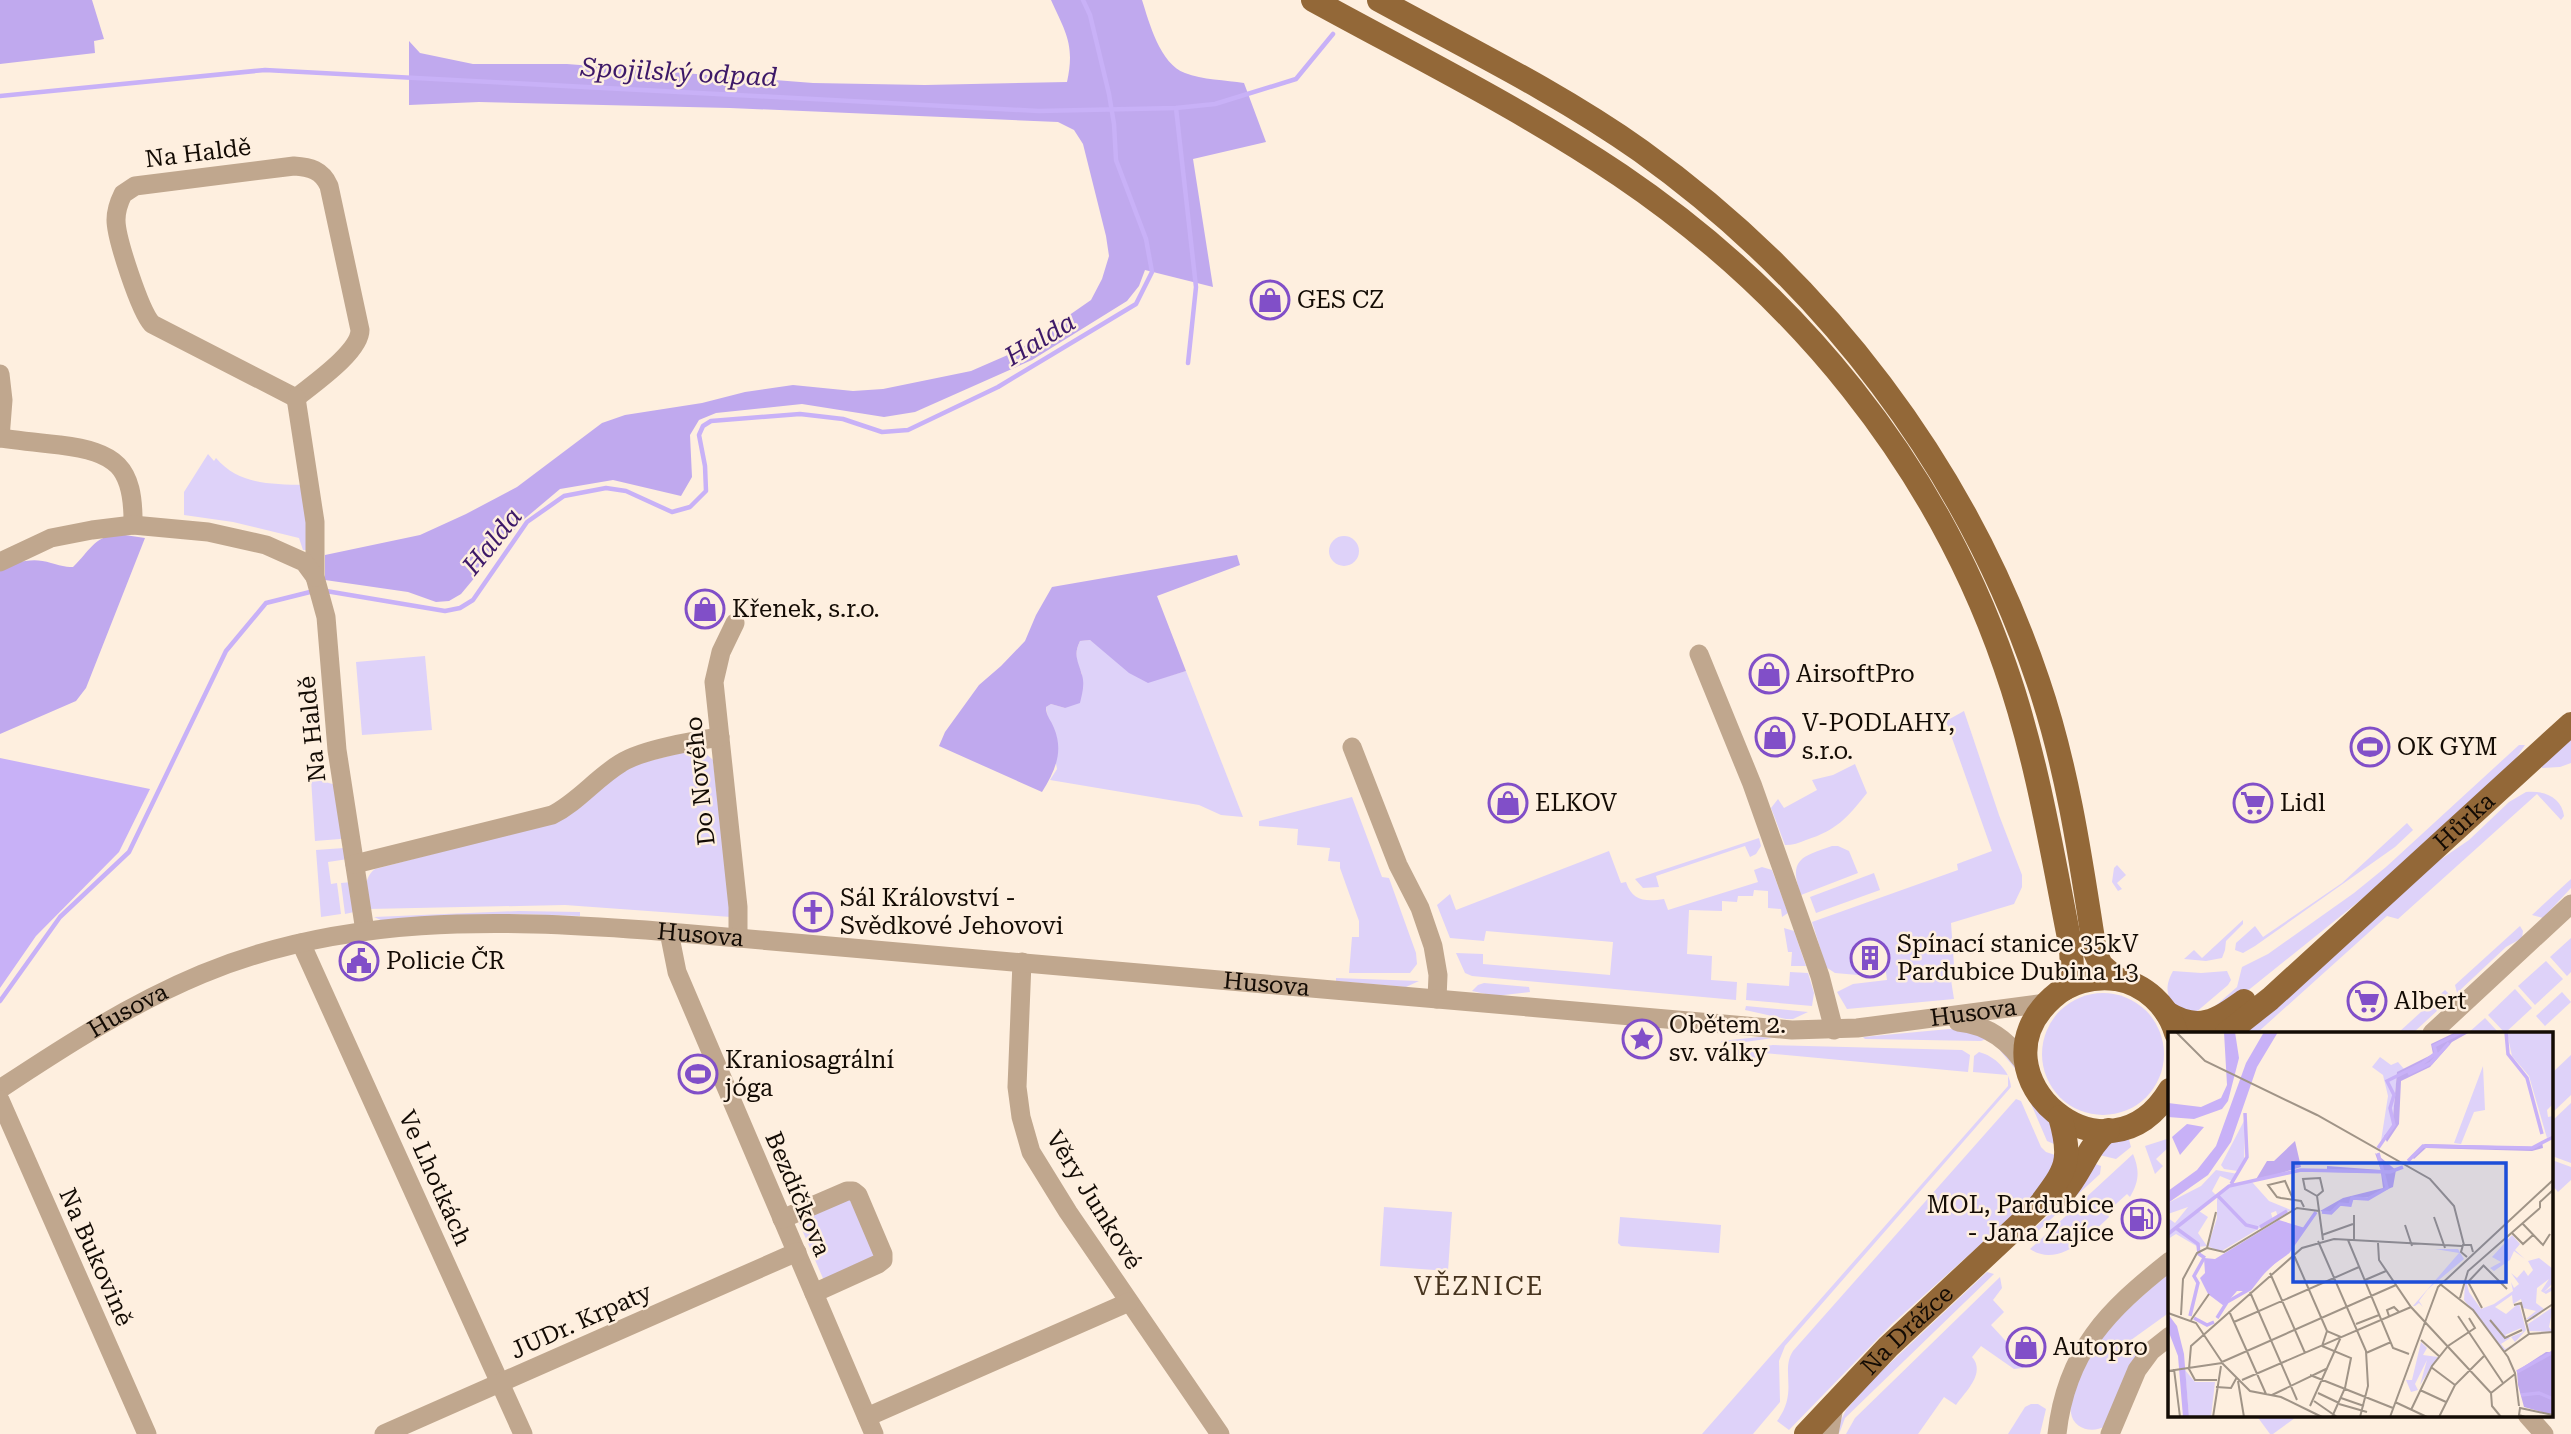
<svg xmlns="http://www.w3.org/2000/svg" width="2571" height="1434" font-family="'Roboto Serif',serif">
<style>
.green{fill:#ded2f9}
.forest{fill:#c0a9ee}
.water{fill:#c8b1f7}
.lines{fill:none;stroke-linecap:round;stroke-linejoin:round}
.stream{stroke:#c8b1f7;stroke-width:4.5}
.minor{stroke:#c0a78e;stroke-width:19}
.major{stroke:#936838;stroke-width:24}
.labels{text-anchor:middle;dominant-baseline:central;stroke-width:5;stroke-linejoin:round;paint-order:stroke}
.street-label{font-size:24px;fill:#130b04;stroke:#feefdf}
.poi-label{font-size:24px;fill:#130b04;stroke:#feefdf;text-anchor:start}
.water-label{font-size:26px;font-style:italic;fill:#3d1968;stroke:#feefdf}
.neighbourhood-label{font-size:26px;letter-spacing:2px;fill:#46331e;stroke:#feefdf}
.inset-river{fill:none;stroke:#c8b1f7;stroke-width:3.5}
.inset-road{fill:none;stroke:#a09487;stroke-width:2}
.view{fill:#1d4ed8;fill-opacity:0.15;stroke:#1d4ed8;stroke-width:3.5}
.inset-edge{fill:none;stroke:#130b04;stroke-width:3.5}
</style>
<rect width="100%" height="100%" fill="#feefdf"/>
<g class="green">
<path d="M208 454 214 461 216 458C239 485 271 484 304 485L308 550H303L299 538 233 522 184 515V492Z"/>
<circle cx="1344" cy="551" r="15"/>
<path d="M1090 640 1148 682 1186 671 1243 817 1221 815 1199 805 1050 780 1057 769 1046 707 1051 704 1065 708 1082 674C1076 661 1074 654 1080 641Z"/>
<path d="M425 656 432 730 362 735 356 662Z"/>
<path d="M1964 711 1999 815 2022 875V887L2014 904 1951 923 1955 979 1951 980 1954 999 1847 1009 1837 992 1853 984 1887 980 1882 942 1855 945 1858 975 1835 973 1826 967 1812 922 1958 870 1957 864 1992 851 1946 721Z"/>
<path d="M2571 736V763L2560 767 2542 768 2540 764Z"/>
<path d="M2519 745H2525L2508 770 2383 882 2220 1013 2205 1015 2237 987 2242 967 2268 954 2354 893 2386 867Z"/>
<path d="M700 748 713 760 731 917 565 905 368 909C367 893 362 879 375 869L543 825 626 767Z"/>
<path d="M1855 764 1867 793C1847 818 1837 830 1806 840 1799 843 1793 845 1785 845L1771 808 1778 799 1784 808 1817 790 1812 780 1833 775Z"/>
<path d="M311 778 336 785 343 838 340 839 315 841Z"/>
<path d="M2526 792C2543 790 2562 797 2564 816L2561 820 2537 794 2398 919 2387 916 2257 1033H2237L2434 864 2469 840 2509 802Z"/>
<path d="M1352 797 1382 877 1389 878 1416 953 1417 964 1410 973H1349L1352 937H1359V921L1340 868V862L1328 861 1330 848 1297 845 1298 829 1259 826V821Z"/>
<path d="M2407 823 2413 830 2395 847 2255 946 2243 953 2235 950 2236 943 2255 926 2263 937 2342 883Z"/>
<path d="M1759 838 1761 846 1756 854 1750 857 1745 846 1656 876 1659 887 1643 888 1635 879Z"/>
<path d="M1832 846H1838L1849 851 1858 873 1801 895C1788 859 1801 857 1832 846Z"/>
<path d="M344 848 348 859 328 862 331 884 337 883 341 914 321 917 316 850Z"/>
<path d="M1609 851 1621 883 1626 882C1632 901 1646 902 1664 899L1668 910 1758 882 1754 870 1762 867 1772 870 1788 913 1782 917 1781 909 1768 908V891L1754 890 1753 896H1738L1737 902 1722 901V911L1689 910 1687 954 1712 956 1711 980 1737 982 1736 1000 1472 976 1465 973 1456 953 1483 954V964L1610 975 1613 942 1486 931 1484 941 1450 938 1437 905 1450 894 1456 910Z"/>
<path d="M2117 865 2126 875 2117 883 2122 889 2118 891 2112 882 2114 868Z"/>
<path d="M1874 873 1880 890 1816 913 1810 897Z"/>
<path d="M2571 879V888L2543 918 2532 915Z"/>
<path d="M352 882 354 912 345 914 341 883Z"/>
<path d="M519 911 580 912V916L519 914 383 921 374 917Z"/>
<path d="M2243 920V924L2226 941 2225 950 2222 958 2206 961 2184 959 2194 950 2202 958Z"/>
<path d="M2520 926 2523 931 2522 938 2506 947 2457 993 2455 985Z"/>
<path d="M1784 928 1794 931 1806 966H1791L1792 952H1788Z"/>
<path d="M2571 938V972L2567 976 2550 957Z"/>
<path d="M2546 961 2563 979 2535 1005 2518 986Z"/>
<path d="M2173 971 2201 973 2227 971 2231 980 2228 985 2195 1013H2178C2168 997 2163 989 2173 971Z"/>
<path d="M1790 972 1808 973 1814 993 1812 1006 1746 1000 1747 983 1789 986Z"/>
<path d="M1336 978 1419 981 1406 987 1336 981Z"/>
<path d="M1484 983 1529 987 1530 992 1495 996 1472 991 1478 985Z"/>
<path d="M2515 989 2532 1008 2505 1033 2488 1015Z"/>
<path d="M2445 990 2452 997 2413 1033H2398Z"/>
<path d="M2562 992 2571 1002 2545 1026 2536 1016Z"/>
<circle cx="2103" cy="1054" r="61"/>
<path d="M1746 1006 1808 1012 1793 1019H1786L1745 1010Z"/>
<path d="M2485 1018 2499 1033H2468Z"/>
<path d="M1949 1029H1962L1989 1038 1981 1041 1865 1039 1863 1037Z"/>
<path d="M1759 1037 1773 1038 1724 1045 1721 1041Z"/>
<path d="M1773 1045 1962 1050 1970 1055 1968 1072 1764 1053 1755 1058 1715 1053Z"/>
<path d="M1998 1048H2003L2050 1120 2061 1147 2047 1141 2017 1071Z"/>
<path d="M1979 1052C1995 1056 2010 1071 2011 1087L1785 1346 1779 1361 1780 1402 1753 1434H1702L2008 1086V1075L1973 1072 1974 1056Z"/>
<path d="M2571 1055V1095L2552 1113V1073Z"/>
<path d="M2016 1099 2021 1101 2041 1147 2046 1152 2061 1157 2050 1182 1892 1324 1789 1430 1777 1421C1799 1392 1780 1371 1793 1351Z"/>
<path d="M2571 1103V1163L2552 1156V1121Z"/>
<path d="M2128 1136 2131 1147 2116 1159 2095 1154 2104 1144Z"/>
<path d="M2170 1138V1146L2156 1159 2163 1166 2155 1174 2145 1146Z"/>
<path d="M2133 1154C2140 1171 2139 1181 2130 1197L2127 1194 2107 1212 2109 1217C2091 1234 2059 1269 2030 1249Z"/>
<path d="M2552 1160 2571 1167V1180L2558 1192 2552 1185Z"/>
<path d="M2093 1163 2101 1166 2100 1174 2027 1241 2030 1232 2063 1202Z"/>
<path d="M847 1196 853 1200 876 1256 825 1283 797 1218Z"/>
<path d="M1384 1207 1452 1212 1448 1271 1380 1266Z"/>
<path d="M1620 1217 1721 1225 1719 1253 1621 1246 1618 1243Z"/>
<path d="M1987 1272 1994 1274 1845 1418 1839 1434 1840 1422 1846 1410 1869 1383Z"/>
<path d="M2170 1272V1312L2131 1340 2138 1352C2132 1367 2115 1419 2105 1426 2093 1434 2073 1429 2071 1413 2069 1403 2075 1386 2079 1377 2102 1328 2131 1306 2170 1272Z"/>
<path d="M2000 1277 2002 1288 1993 1300 2004 1312 1991 1325 2027 1364 2023 1368 2014 1369 1981 1346 1972 1357C1986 1373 1966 1391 1956 1405L1944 1397 1918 1434H1846L1855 1418Z"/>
<path d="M2031 1404H2038L2046 1409 2040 1434H2008L2025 1407Z"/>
<path d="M2256 1415H2299L2273 1434H2270Z"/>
</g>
<g class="forest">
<path d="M0 0H92L104 39 94 41 95 53 0 64Z"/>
<path d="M1051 0H1142C1149 22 1160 64 1185 73 1202 80 1226 80 1244 83L1266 142 1193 159 1213 287 1145 270 1139 286 1127 301 1032 360 915 412 884 417 802 404 716 413 699 420 690 435 692 477 681 496 613 480 560 489 522 521 461 594 449 601 436 602 408 592 325 580V555L420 535 466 514 517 487 602 423 625 415 702 403 745 392 793 385 853 391 883 389 971 371 1019 350 1091 300 1102 279 1109 256 1106 236 1083 144 1074 130 1058 122 730 108 479 102 409 105V41L420 53 473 64H567L813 83 925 85 1067 82C1075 45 1066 33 1051 0Z"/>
<path d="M118 534 145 538 86 688 76 701 0 734V568C17 562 33 557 51 563 59 565 64 567 73 567 90 551 93 537 118 534Z"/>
<path d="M1237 555 1240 565 1157 596 1186 671 1148 683 1129 673 1090 640 1080 641C1073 655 1078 661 1082 675 1085 685 1082 694 1080 703L1065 708 1051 704 1046 707C1046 716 1051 720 1054 728 1064 752 1055 771 1042 792L939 746 945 732 979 685 1001 666 1025 641 1036 615 1052 587Z"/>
</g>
<path class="water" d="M0 758 150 789 119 852 36 936 0 988Z"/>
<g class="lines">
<g class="stream">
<path d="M0 96 265 70 1039 111 1176 108 1215 104 1296 79 1333 34"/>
<path d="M1176 108 1196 287 1188 363"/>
<path d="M326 591 445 611 460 608 473 600 527 522 564 496 606 488 626 491 672 512 690 507 706 491 705 466 699 435 703 426 711 421 800 414 843 419 882 432 908 430 998 387 1136 304 1152 272 1146 239 1116 160 1114 124 1109 94 1090 15 1083 0"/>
<path d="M0 1001 60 917 129 852 226 651 266 603 314 591"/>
</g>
<g class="minor">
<path d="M294 166C310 167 322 170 329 186L360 330C360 352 313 384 296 398L152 324C140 311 116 238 116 220 116 211 119 202 123 194L135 186Z"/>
<path d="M0 374 3 400 0 438"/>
<path d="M296 398 315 522V577L326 617 337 750 365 931"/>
<path d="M0 438C20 441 40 443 60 445 116 452 134 466 133 525"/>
<path d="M0 562 51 538 92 530 133 525 208 532 266 545 304 562 315 577"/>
<path d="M735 623 721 652 714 682 738 907V938"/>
<path d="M1699 654 1752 784 1820 976 1834 1030"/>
<path d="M1352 747 1398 865 1420 908 1433 946 1438 975 1437 999"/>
<path d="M355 864 552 815C578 802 596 778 621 763 643 749 694 741 720 737"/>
<path d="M669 932 677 972 874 1434"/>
<path d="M301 943 523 1434"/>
<path d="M1022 962 1017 1087 1021 1117 1031 1152 1068 1212 1220 1434"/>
<path d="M1958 1022C1990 1025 2012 1043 2028 1070"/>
<path d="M2432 1033 2571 904"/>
<path id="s1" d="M0 1089C65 1046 130 1004 202 974 344 915 496 919 646 930L1792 1030 1857 1028 2046 1003"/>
<path d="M0 1100 147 1434"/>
<path d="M782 1219 847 1191H853L858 1195 883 1254V1260L878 1264 814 1293"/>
<path d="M2527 1415 2544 1434"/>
<path d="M867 1417 1129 1302"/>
<path d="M384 1434 797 1252"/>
<path d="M1829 1434 1835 1401"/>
<path d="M2057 1434C2066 1351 2108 1310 2170 1261"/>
<path d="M2110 1434 2137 1370 2151 1351 2170 1336"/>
</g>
<g class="major">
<path d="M1313 0C1415 56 1522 109 1620 175 1796 294 1935 463 2005 666 2037 757 2052 853 2071 948L2072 969 2064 989"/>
<path d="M1379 0C1467 48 1559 93 1641 151 1824 282 1966 467 2038 681 2068 769 2081 861 2095 952L2101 965 2117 979"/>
<path d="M2167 1013C2199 1033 2217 1020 2244 1001"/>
<path id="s2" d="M2227 1033 2270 999 2571 724"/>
<path d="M2170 1090C2107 1195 1967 1075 2052 998 2069 982 2093 976 2116 979 2145 984 2168 1006 2176 1033"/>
<path d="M2062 1194C2081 1174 2087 1147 2108 1130"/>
<path id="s3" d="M1806 1434 1888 1347 2039 1206C2066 1170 2073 1162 2060 1117"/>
</g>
</g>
<defs>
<symbol id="shop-ring" viewBox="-11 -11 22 22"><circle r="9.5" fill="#feefdf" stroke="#814fc8" stroke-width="1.5"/><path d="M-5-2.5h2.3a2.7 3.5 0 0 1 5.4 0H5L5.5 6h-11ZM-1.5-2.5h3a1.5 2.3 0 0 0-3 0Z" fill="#814fc8"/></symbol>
<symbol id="stadium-ring" viewBox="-11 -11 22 22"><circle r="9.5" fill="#feefdf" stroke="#814fc8" stroke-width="1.5"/><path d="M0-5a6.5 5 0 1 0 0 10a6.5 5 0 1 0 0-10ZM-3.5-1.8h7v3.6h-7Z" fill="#814fc8"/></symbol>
<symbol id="supermarket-ring" viewBox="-11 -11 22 22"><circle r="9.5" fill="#feefdf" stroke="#814fc8" stroke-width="1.5"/><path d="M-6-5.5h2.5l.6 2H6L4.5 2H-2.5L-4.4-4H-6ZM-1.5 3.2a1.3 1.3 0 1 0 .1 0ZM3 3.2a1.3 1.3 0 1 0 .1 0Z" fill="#814fc8"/></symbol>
<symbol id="church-ring" viewBox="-11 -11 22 22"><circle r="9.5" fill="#feefdf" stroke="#814fc8" stroke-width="1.5"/><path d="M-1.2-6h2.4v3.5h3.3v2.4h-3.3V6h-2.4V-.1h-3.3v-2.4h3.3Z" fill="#814fc8"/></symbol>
<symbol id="building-ring" viewBox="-11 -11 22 22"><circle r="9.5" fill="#feefdf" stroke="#814fc8" stroke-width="1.5"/><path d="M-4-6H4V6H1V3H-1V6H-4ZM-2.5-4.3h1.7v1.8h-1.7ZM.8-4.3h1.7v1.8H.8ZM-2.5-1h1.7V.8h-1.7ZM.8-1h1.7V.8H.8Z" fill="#814fc8"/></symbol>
<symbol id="civic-ring" viewBox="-11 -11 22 22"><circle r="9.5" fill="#feefdf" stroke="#814fc8" stroke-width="1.5"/><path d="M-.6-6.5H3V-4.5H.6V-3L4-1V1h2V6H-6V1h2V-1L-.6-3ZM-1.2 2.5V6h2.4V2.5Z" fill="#814fc8"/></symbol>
<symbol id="sight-ring" viewBox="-11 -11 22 22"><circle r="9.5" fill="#feefdf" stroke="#814fc8" stroke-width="1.5"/><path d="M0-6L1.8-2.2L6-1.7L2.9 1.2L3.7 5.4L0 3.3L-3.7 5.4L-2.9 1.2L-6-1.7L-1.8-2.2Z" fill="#814fc8"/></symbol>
<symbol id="fuel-ring" viewBox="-11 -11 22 22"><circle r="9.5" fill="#feefdf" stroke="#814fc8" stroke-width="1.5"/><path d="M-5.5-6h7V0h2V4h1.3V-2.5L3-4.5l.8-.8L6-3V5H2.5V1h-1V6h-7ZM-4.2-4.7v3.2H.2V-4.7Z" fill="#814fc8"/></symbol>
</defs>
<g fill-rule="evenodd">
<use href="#shop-ring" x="1248" y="278" width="44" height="44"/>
<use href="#shop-ring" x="683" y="587" width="44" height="44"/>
<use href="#shop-ring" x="1747" y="652" width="44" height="44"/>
<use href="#shop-ring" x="1753" y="715" width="44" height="44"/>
<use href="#stadium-ring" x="2348" y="725" width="44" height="44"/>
<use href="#shop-ring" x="1486" y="781" width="44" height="44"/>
<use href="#supermarket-ring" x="2231" y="781" width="44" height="44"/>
<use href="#church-ring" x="791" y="890" width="44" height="44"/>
<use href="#building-ring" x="1848" y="936" width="44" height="44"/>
<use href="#civic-ring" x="337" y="939" width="44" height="44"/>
<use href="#supermarket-ring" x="2345" y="979" width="44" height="44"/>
<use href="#sight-ring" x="1620" y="1017" width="44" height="44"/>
<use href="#stadium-ring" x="676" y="1052" width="44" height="44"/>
<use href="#fuel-ring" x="2119" y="1197" width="44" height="44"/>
<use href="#shop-ring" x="2004" y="1325" width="44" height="44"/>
</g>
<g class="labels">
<g class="street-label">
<text transform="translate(198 153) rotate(-7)">Na Haldě</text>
<text transform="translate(312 729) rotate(-96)">Na Haldě</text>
<text transform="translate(700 781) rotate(-96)">Do Nového</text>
<text stroke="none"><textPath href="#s2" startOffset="318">Hůrka</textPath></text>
<text stroke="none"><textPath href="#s1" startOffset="738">Husova</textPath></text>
<text stroke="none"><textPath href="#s1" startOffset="1306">Husova</textPath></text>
<text stroke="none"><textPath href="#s1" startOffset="150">Husova</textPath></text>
<text stroke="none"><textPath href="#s1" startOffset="2016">Husova</textPath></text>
<text transform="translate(435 1178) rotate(66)">Ve Lhotkách</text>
<text transform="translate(798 1194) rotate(67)">Bezdíčkova</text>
<text transform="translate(1094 1200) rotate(58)">Věry Junkové</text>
<text transform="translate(96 1257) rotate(66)">Na Bukovině</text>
<text transform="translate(581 1321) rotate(-24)">JUDr. Krpaty</text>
<text stroke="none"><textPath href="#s3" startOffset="145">Na Drážce</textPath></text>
</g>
<g class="poi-label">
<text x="1297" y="300">GES CZ</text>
<text x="732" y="609">Křenek, s.r.o.</text>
<text x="1796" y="674">AirsoftPro</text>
<text x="1802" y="723">V-PODLAHY,<tspan x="1802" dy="28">s.r.o.</tspan></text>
<text x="2397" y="747">OK GYM</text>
<text x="1535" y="803">ELKOV</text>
<text x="2280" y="803">Lidl</text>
<text x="840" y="898">Sál Království -<tspan x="840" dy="28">Svědkové Jehovovi</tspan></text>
<text x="1897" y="944">Spínací stanice 35kV<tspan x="1897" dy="28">Pardubice Dubina 13</tspan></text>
<text x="386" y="961">Policie ČR</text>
<text x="2394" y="1001">Albert</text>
<text x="1669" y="1025">Obětem 2.<tspan x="1669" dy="28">sv. války</tspan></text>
<text x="725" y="1060">Kraniosagrální<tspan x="725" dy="28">jóga</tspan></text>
<text x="2114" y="1205" text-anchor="end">MOL, Pardubice<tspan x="2114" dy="28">- Jana Zajíce</tspan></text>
<text x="2053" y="1347">Autopro</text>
</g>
<g class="water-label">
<text transform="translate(679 72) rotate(3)">Spojilský odpad</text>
<text transform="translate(1040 339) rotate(-31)">Halda</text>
<text transform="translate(492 541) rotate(-51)">Halda</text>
</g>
<g class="neighbourhood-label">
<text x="1479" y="1286">VĚZNICE</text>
</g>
</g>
<g transform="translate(2168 1032)">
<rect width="385" height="385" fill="#feefdf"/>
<path d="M385 0V72L379 78 380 85 385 84V103L379 106 361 44 344 24 339 1ZM212 25 223 33 230 30 236 37 229 41 224 96 213 109 220 64 215 43 204 35ZM315 34 317 78 306 80 293 112 286 111ZM77 87 76 131 70 139 56 137 53 133ZM48 138 70 142 64 149 52 144 44 159 49 164 61 154 84 150 101 169 123 178 110 185 108 179 103 181 105 188 52 220 40 214 49 186V165L31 179 40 185 30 201 39 214 30 215 8 202 0 207V186L7 191 20 175 0 182V171L33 154ZM344 203 352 212 347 218 357 227 346 219 342 228 326 239 322 236 333 230 324 225ZM267 217H290L296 227 260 257 251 269 255 275 251 271 247 274H245L291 221ZM371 226 385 237V251L376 260 385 254V258L378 262 373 259 381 247 369 256 368 271 376 277 366 287H358L368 279 355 276 353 267 345 272 344 263 327 275 338 282 351 271 358 298 347 310 343 305 355 300 353 296 337 303 342 306 333 312 337 317 345 312 337 318H335L296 268 297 251 307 250 299 252 301 260 313 277 326 272 345 259 343 250 346 256 351 252 343 241 349 246 356 238 360 244 365 238 360 229ZM385 275 381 295 385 300 361 299 360 292ZM253 310 259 316 255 323 270 325 252 353 259 328 247 352 250 358 243 360 238 348H244ZM17 338 27 350H47L43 385H21Z" fill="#ded2f9"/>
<path d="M288 0H302L284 10 262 35 233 49 231 92 219 110 216 104 224 96 229 40 265 22 263 12ZM127 109 133 135 87 149 99 129H106ZM374 110 375 116 364 119 258 116 246 127 243 124 257 112 364 115ZM207 121 228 138 225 155 201 165H184L181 172H171L162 181 152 179 175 166 215 156 213 141 159 140V134L213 138ZM378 320H385V383L356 375 350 353 349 339Z" fill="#c0a9ee"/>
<path d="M56 0H67L71 26 60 69 54 77 26 87 0 85V71L33 75 53 66 59 53ZM96 0H110L89 35 63 110 40 143 0 171V159L29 138 48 114 78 31ZM19 92 36 95 12 123 4 105ZM111 188 137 196 120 219 78 259H69L56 274 40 262 32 246 37 241 36 226 47 227ZM0 282 9 294 16 322 21 385H15L10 324 0 298Z" fill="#c8b1f7"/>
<path class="inset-river" d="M338 0 340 22 359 46 374 102M240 42 263 31 281 11M210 116 226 93 222 76 226 63 219 49 255 31 268 21 266 14 294 0M240 129 255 114 364 116 385 105M63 152 79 125 77 81M49 163 78 193 90 196M154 180 163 181 172 172 182 173 184 166 200 167 219 156 210 121M92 195 119 179M8 196 30 212 31 222 37 226M0 202 61 154 133 138 222 140 235 135M22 284 30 251 26 244 36 226M26 286 39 293 46 290M49 286 59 270 82 257 99 235 120 220 148 180M349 340 385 320M353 363 371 361 385 367"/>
<path class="inset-road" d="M8 0 37 29 149 83 262 147 286 174 296 213M149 164 137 157 135 147 152 146 155 159 149 164 155 208M125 167 117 149 100 153 109 165 113 166 133 169 136 175M372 176V170L385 158M186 183V209M266 185 277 216M354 191 375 213 382 202M237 193 244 214M344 201 355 212 365 203M154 203 185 192M180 208 225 316 241 322M150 209 198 319 200 354 192 385M210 211 211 228 243 275 323 361M39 216 56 220 129 176 151 179M125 221 159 299M299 225 293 220 295 213H303L305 220M315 233 339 257M102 241 137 321M197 248 218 239M272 252 305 278 340 325 347 341 351 374M82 260 129 368M292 266 300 239 372 176M346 273 353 271 361 302M314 276 300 250 316 233M61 279 98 362M0 281 28 291 54 330M13 283 15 247 29 221 39 216 48 180M221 284 219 278 226 275 231 280M290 284 335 351M23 288 41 262M322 288 337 306 354 298M66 290 191 235M358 290 385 272M188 292 211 283M253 308 272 325M154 314 183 326 177 356 164 385M336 320 361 302 385 300M198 321 223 310M54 330 228 253M54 331 82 359 113 365 154 385M263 335 287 353M6 337 12 385M0 339 54 331M142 343 225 376M49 348H27L21 337 23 314 134 216 166 207 294 214M74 348 243 275M70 349 76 385M48 355 63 356 69 345M252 358 278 370M150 361 171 371M323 361 347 342M323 361 324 374 333 385M104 363 160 336M173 366 196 374M146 369 169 385M227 370 259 385M171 372 199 380M142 374 173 305 159 299 154 314M243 378 264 334 280 314 307 296 301 286M45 385 53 334M222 385 270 255 385 148M271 385 287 353 317 323M357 385 351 383 352 376 385 383"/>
<path class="view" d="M125 131H338V250H125Z"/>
<rect width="385" height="385" class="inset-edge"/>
</g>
</svg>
